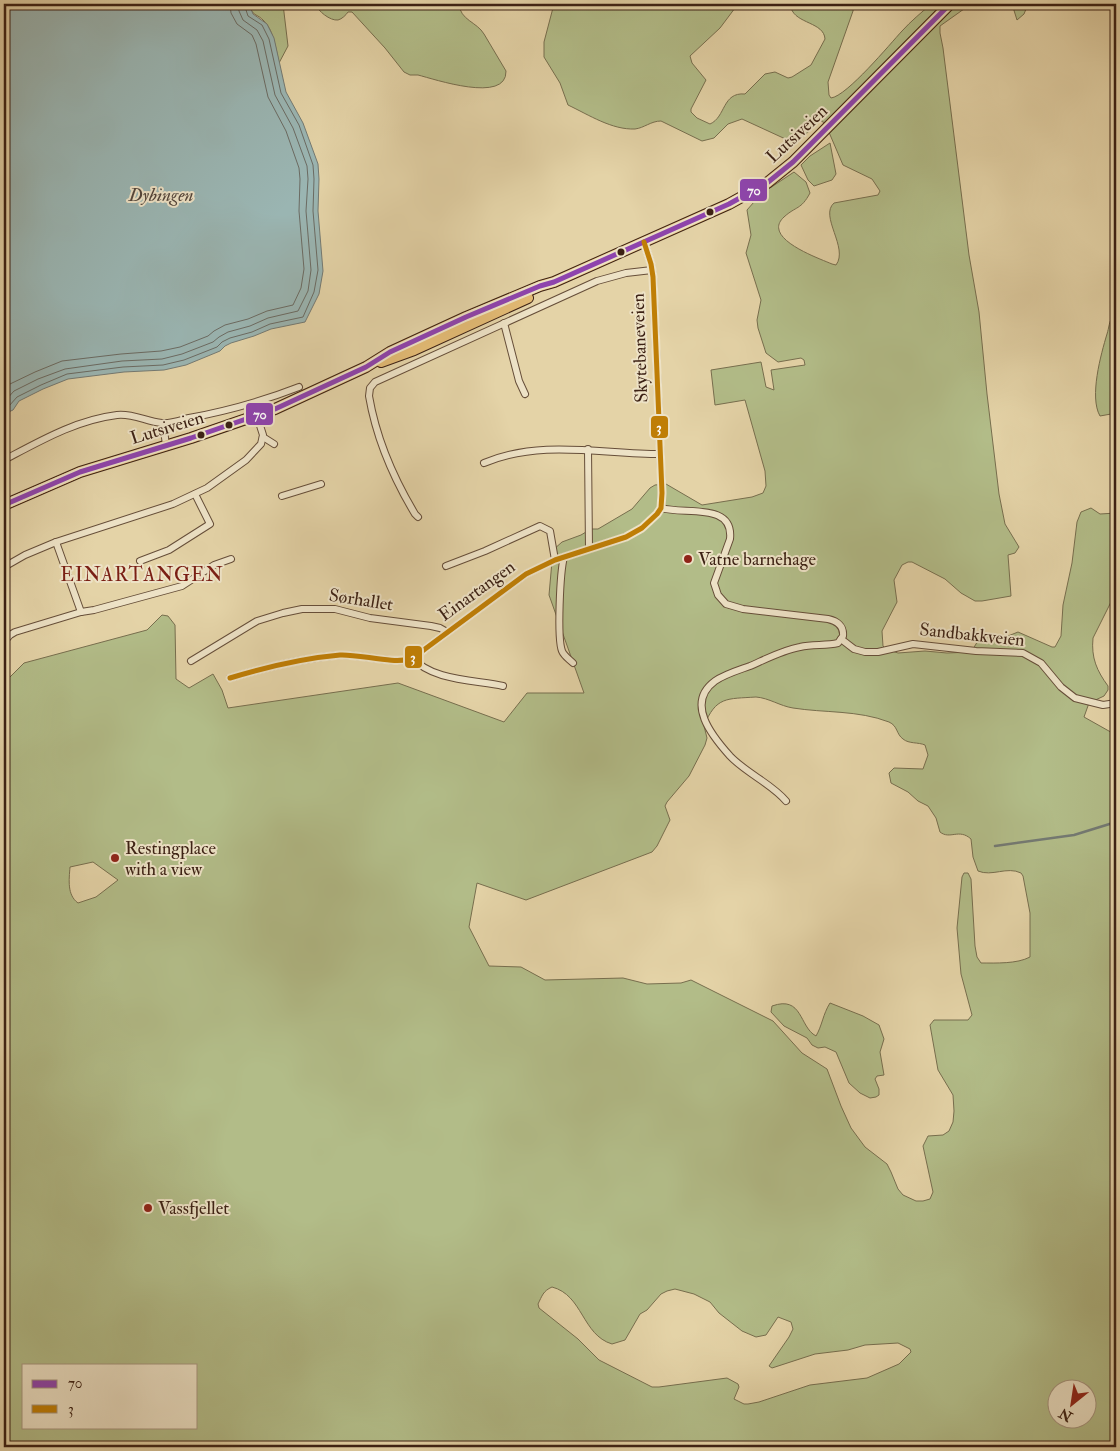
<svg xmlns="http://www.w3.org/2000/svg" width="1120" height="1451" font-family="'IM FELL Double Pica',serif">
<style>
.green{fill:#b2bc88;stroke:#776e4e;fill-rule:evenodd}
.water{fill:#9ab5b2;stroke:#747a73}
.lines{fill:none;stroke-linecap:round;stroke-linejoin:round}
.shore{stroke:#6b6b63;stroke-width:1}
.stream{stroke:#747a73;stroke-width:2.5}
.street-casing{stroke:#664e39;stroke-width:8}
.primary-casing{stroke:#3c2114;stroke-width:12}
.street{stroke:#ede2c6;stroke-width:6}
.primary{stroke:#e2ba74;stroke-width:10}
.bus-1-casing{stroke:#ede2c6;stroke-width:9}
.bus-2-casing{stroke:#ede2c6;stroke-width:9}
.bus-1{stroke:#8e44ad;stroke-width:5}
.bus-2{stroke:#bf7e06;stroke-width:5}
.bus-dot{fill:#3c2114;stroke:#ede2c6;stroke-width:2}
.poi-dot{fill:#8f2418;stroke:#ede2c6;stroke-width:2}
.labels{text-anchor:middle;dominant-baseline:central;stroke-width:4;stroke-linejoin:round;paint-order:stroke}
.street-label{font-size:18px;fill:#3c2114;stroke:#ede2c6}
.poi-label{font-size:18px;fill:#3c2114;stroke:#ede2c6;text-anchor:start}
.water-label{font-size:19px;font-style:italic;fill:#54463c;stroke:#ede2c6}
.neighbourhood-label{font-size:19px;letter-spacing:1px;fill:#7a1f14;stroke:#ede2c6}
.line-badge{stroke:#ede2c6;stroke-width:2}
.badge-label{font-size:14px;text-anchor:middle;font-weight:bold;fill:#fff}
</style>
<rect width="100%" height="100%" fill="#e4d3a7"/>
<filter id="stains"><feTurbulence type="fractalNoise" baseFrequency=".004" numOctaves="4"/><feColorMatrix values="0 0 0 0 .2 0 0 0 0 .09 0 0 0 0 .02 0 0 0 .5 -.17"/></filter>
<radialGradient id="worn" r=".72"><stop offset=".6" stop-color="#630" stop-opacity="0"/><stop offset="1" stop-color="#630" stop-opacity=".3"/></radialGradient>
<g class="green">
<path d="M249 4H283L288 46 279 63C276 50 274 31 264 21 257 13 252 17 249 4Z"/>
<path d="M315 4H459C460 20 477 22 484 34L506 71C507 104 434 79 418 75H410L404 72 385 48 352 12H348C346 15 342 19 338 20 330 21 318 11 315 4Z"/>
<path d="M554 4H738L720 28 690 56 692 63 706 80 691 109V112L697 118 710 124C726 117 722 92 745 94L765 74 775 72 788 78 792 77 811 65 825 39C824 22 796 24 791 8L793 4H854L853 11 828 82 829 95 831 98C847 96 890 44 902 31 911 21 921 13 931 4H971L940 26V33L943 48 969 255 979 312 987 394 999 494 1005 524 1019 547 1015 553 1008 555 1011 596 982 601H975L961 593 945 579 912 562H908L902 565 894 580 897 602 882 631 883 646 886 649 898 653 925 651 947 653 971 652 981 636 1003 638 1018 632 1052 647H1055L1061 636 1063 605 1072 563 1077 522 1081 512 1091 508 1100 514 1116 513V549L1112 562 1111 573 1114 596 1093 638C1091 658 1097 671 1108 686V690L1104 696 1089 703 1084 717 1116 735V1447H4V683L24 663 147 630 162 615 168 616 175 625 176 679 189 688 213 674 222 690 228 708 398 683 504 722 527 693H584L549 595 553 550 562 542 581 535 591 529H598L632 509 650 488 655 485 666 484 702 505 752 497 763 493 766 486 765 471 745 400 715 405 711 370 761 362 766 387 774 390 771 370 805 365 804 360 801 358 778 362 766 353 758 328 757 320 761 300 746 253 751 235 747 210 761 194 794 172 806 182 810 193C801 210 796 206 784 217 761 238 818 258 832 264L836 265C849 248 819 216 834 203L878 195 880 191 872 179 843 165 825 123 819 120C810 129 805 139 792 142L742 119 728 124 714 138 702 141 661 121C651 121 644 128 635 129 612 130 589 115 568 105L560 83 544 57V42ZM756 697C769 698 780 706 793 708 824 713 858 710 889 722 898 726 896 734 903 739 909 744 918 742 925 745L928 755 923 769 894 768 889 773 891 783 908 792 918 801 928 806 936 818 940 832C950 840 959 828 971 839L973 857 978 871C992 877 1007 866 1021 873L1023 876 1030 913V957C1017 964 996 963 981 963L977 957 975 946 971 879 968 873H964L962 877 957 928 961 974 972 1015 968 1020H934L930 1025 938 1070 953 1095 954 1111 953 1122 949 1131 943 1135 928 1136 923 1146 933 1192 930 1199 923 1201H916L903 1195 898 1189 891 1172 887 1164 865 1147 851 1128 841 1106 827 1069 802 1053 773 1021 691 980 681 983 647 984 623 978 545 980 521 967 489 966 469 927 477 883 526 900 652 852 657 846 670 820 665 806 667 802 689 776 705 745 707 738 704 726C716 696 727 699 756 697ZM93 862 118 880 96 897 78 903C67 895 69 880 70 867ZM552 1287C583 1295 582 1335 612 1344L625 1340 640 1314 647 1310 661 1294 667 1291 675 1289 694 1294 710 1302 719 1313 742 1331 756 1337 766 1335 778 1317 791 1322 793 1329 789 1337 769 1366 772 1368 815 1354 848 1350 865 1345 898 1343 910 1349 911 1352 899 1364 867 1378 810 1385 759 1402 748 1404H744L734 1399 739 1387 738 1384 727 1378 659 1387H652L599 1360 578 1339 539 1308 538 1304C542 1296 543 1291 552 1287ZM24 1365H196V1427H24ZM1058 1388H1088V1418H1058Z"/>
<path d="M1012 4H1028L1024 14 1017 20Z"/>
<path d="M830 143 836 174 832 180 814 186 808 180 801 165 810 156Z"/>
<path d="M1113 316H1116V415L1111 414 1100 416C1089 397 1101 354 1107 334 1109 328 1109 321 1113 316Z"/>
<path d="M830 1003 863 1016 879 1025 884 1039 880 1052 884 1075 877 1076 875 1079 879 1089V1095L876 1097 870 1098 860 1093 849 1083 836 1052 825 1047 818 1048 812 1045 807 1038 784 1026 771 1012 772 1006C803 995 799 1027 816 1036 822 1026 823 1014 830 1003Z"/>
</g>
<path class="water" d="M4 4H249L253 14 267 24 274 38 286 92 303 123 318 164 319 179 318 211 323 271 319 294 305 322 271 329 254 336 231 343 225 346 220 351 186 365 164 370 124 372 68 379 43 389 19 401 13 410 4 414Z"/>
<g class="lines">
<g class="shore">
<path d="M4 390 10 384 35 372 62 361 121 354 161 351 180 347 208 336 214 331 225 325 248 319 267 311 293 305 301 288 304 269 299 211 300 179 299 168 286 131 268 97 256 44 252 35 237 24 231 13 230 4"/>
<path d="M4 402 14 391 38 379 65 369 122 361 162 359 182 354 213 342 219 337 228 332 250 326 268 318 298 311 308 291 311 270 306 211 308 179 307 166 293 128 275 95 263 41 257 30 243 20 239 11 238 4"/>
<path d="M4 409 9 406 17 397 41 385 67 374 123 367 163 365 184 360 217 347 222 342 230 338 252 332 270 324 303 317 314 292 318 270 313 211 314 179 313 165 299 125 281 93 269 39 262 25 248 16 244 4"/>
</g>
<path class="stream" d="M995 846 1074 835 1116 822"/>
<defs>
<g id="street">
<path d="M504 323 519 381 525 394"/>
<path d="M163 423 166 445"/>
<path d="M263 437 274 444"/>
<path d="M588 449 589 549"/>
<path d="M4 460C40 441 76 420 117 415 133 413 147 422 162 423 170 424 181 420 189 418 227 411 263 401 299 387"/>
<path d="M484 463C541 439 601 454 660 454"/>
<path d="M282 496 321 484"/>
<path d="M661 508C685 515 734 502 730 539L714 583 718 595 726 604 743 609 828 619C837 621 844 626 843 636L838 643C826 646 813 644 800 647 783 650 766 659 750 666 739 670 725 674 715 681 685 703 712 736 730 756 746 773 772 784 786 801"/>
<path d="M418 517 415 514C394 479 376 437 369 396L370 388 375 382 597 281 626 273 652 270"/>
<path d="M56 542 81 612"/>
<path d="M564 557C560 572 557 638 562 651 564 656 569 659 573 663"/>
<path d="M140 561 169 550 210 524 195 494"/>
<path d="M446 566 485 551 540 526 550 531 555 560"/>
<path d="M4 567 25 555 56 542 173 504 207 488 246 460 261 444 263 435 257 416"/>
<path d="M841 639 854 649 865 652H878L913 644 976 651 1023 653 1041 663 1061 687 1075 698 1103 705 1116 703"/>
<path d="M4 642 10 635 15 632 81 612 94 610 182 586 214 565 231 559"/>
<path d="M412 657C431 681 476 680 503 686"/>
<path d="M191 661 257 621 283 613 302 609H335L370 618 431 626 440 628 447 632"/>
<path d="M230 678C263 668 305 658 340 655 359 654 393 664 409 659 415 657 420 653 425 649L526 574 555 560 626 537 642 528 657 514 661 508 662 493 653 277 651 264 644 242"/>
</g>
<g id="primary">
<path d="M381 362 414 350 528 298"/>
<path d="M4 505 80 472 191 438 275 409 366 367 390 352 466 317 540 286 554 282 729 204 767 183 793 162 950 4"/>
</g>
</defs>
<use href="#street" class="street-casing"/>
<use href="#primary" class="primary-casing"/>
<use href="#street" class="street"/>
<use href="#primary" class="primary"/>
<defs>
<path id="bus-1" d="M4 505 80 472 191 438 275 409 366 367 390 352 466 317 540 286 554 282 729 204 767 183 793 162 950 4"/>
<path id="bus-2" d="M230 678C263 668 305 658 340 655 359 654 393 664 409 659 415 657 420 653 425 649L526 574 555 560 626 537 642 528 657 514 661 508 662 493 653 277 651 264 644 242"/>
</defs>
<use href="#bus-1" class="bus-1-casing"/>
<use href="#bus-2" class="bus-2-casing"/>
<use href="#bus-1" class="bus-1"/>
<use href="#bus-2" class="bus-2"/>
</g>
<g class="bus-dot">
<circle cx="710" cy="212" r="4.5"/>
<circle cx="621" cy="252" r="4.5"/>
<circle cx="229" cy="425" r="4.5"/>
<circle cx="201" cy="435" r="4.5"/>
</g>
<g class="poi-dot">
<circle cx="688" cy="559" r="5"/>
<circle cx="115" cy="858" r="5"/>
<circle cx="148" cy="1208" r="5"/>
</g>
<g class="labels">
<g class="street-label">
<text transform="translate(797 134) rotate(-43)">Lutsiveien</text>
<text transform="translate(640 348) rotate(-92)">Skytebaneveien</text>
<text transform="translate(167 428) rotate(-17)">Lutsiveien</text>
<text transform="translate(477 591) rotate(-36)">Einartangen</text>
<text transform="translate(361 600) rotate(9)">Sørhallet</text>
<text transform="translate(972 635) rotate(6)">Sandbakkveien</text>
</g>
<g class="poi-label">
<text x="698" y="559">Vatne barnehage</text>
<text x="125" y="848">Restingplace<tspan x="125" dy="21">with a view</tspan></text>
<text x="158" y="1208">Vassfjellet</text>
</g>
<g class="water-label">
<text x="161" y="195">Dybingen</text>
</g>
<g class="neighbourhood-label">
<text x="142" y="575">EINARTANGEN</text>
</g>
</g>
<g class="line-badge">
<rect x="739" y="178" width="29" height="24" rx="5" fill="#8e44ad"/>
<rect x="245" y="402" width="29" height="24" rx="5" fill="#8e44ad"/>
<rect x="650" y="415" width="19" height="24" rx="5" fill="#bf7e06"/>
<rect x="404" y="645" width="19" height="24" rx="5" fill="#bf7e06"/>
</g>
<g class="badge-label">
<text x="754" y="195">70</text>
<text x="260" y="419">70</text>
<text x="659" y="432">3</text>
<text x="413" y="662">3</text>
</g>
<rect width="1120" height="1451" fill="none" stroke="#e4d3a7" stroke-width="20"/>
<rect x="5" y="5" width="1110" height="1441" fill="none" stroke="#3c2114" stroke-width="2.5"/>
<rect x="10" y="10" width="1100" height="1431" fill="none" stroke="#3c2114"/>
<rect x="22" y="1364" width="175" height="65" fill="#ede2c6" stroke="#a6957f"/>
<rect x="32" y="1380" width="25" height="8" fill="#8e44ad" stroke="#a6957f"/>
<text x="68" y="1388" font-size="15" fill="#3c2114">70</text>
<rect x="32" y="1405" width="25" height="8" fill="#bf7e06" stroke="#a6957f"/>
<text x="68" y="1414" font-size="15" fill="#3c2114">3</text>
<g transform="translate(1072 1404) rotate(210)"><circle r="24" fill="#ede2c6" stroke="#a6957f"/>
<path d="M0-4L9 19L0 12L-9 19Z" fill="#8f2418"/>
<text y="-8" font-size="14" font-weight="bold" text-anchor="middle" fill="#3c2114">N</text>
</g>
<rect width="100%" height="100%" filter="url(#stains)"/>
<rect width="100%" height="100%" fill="url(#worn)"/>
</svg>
